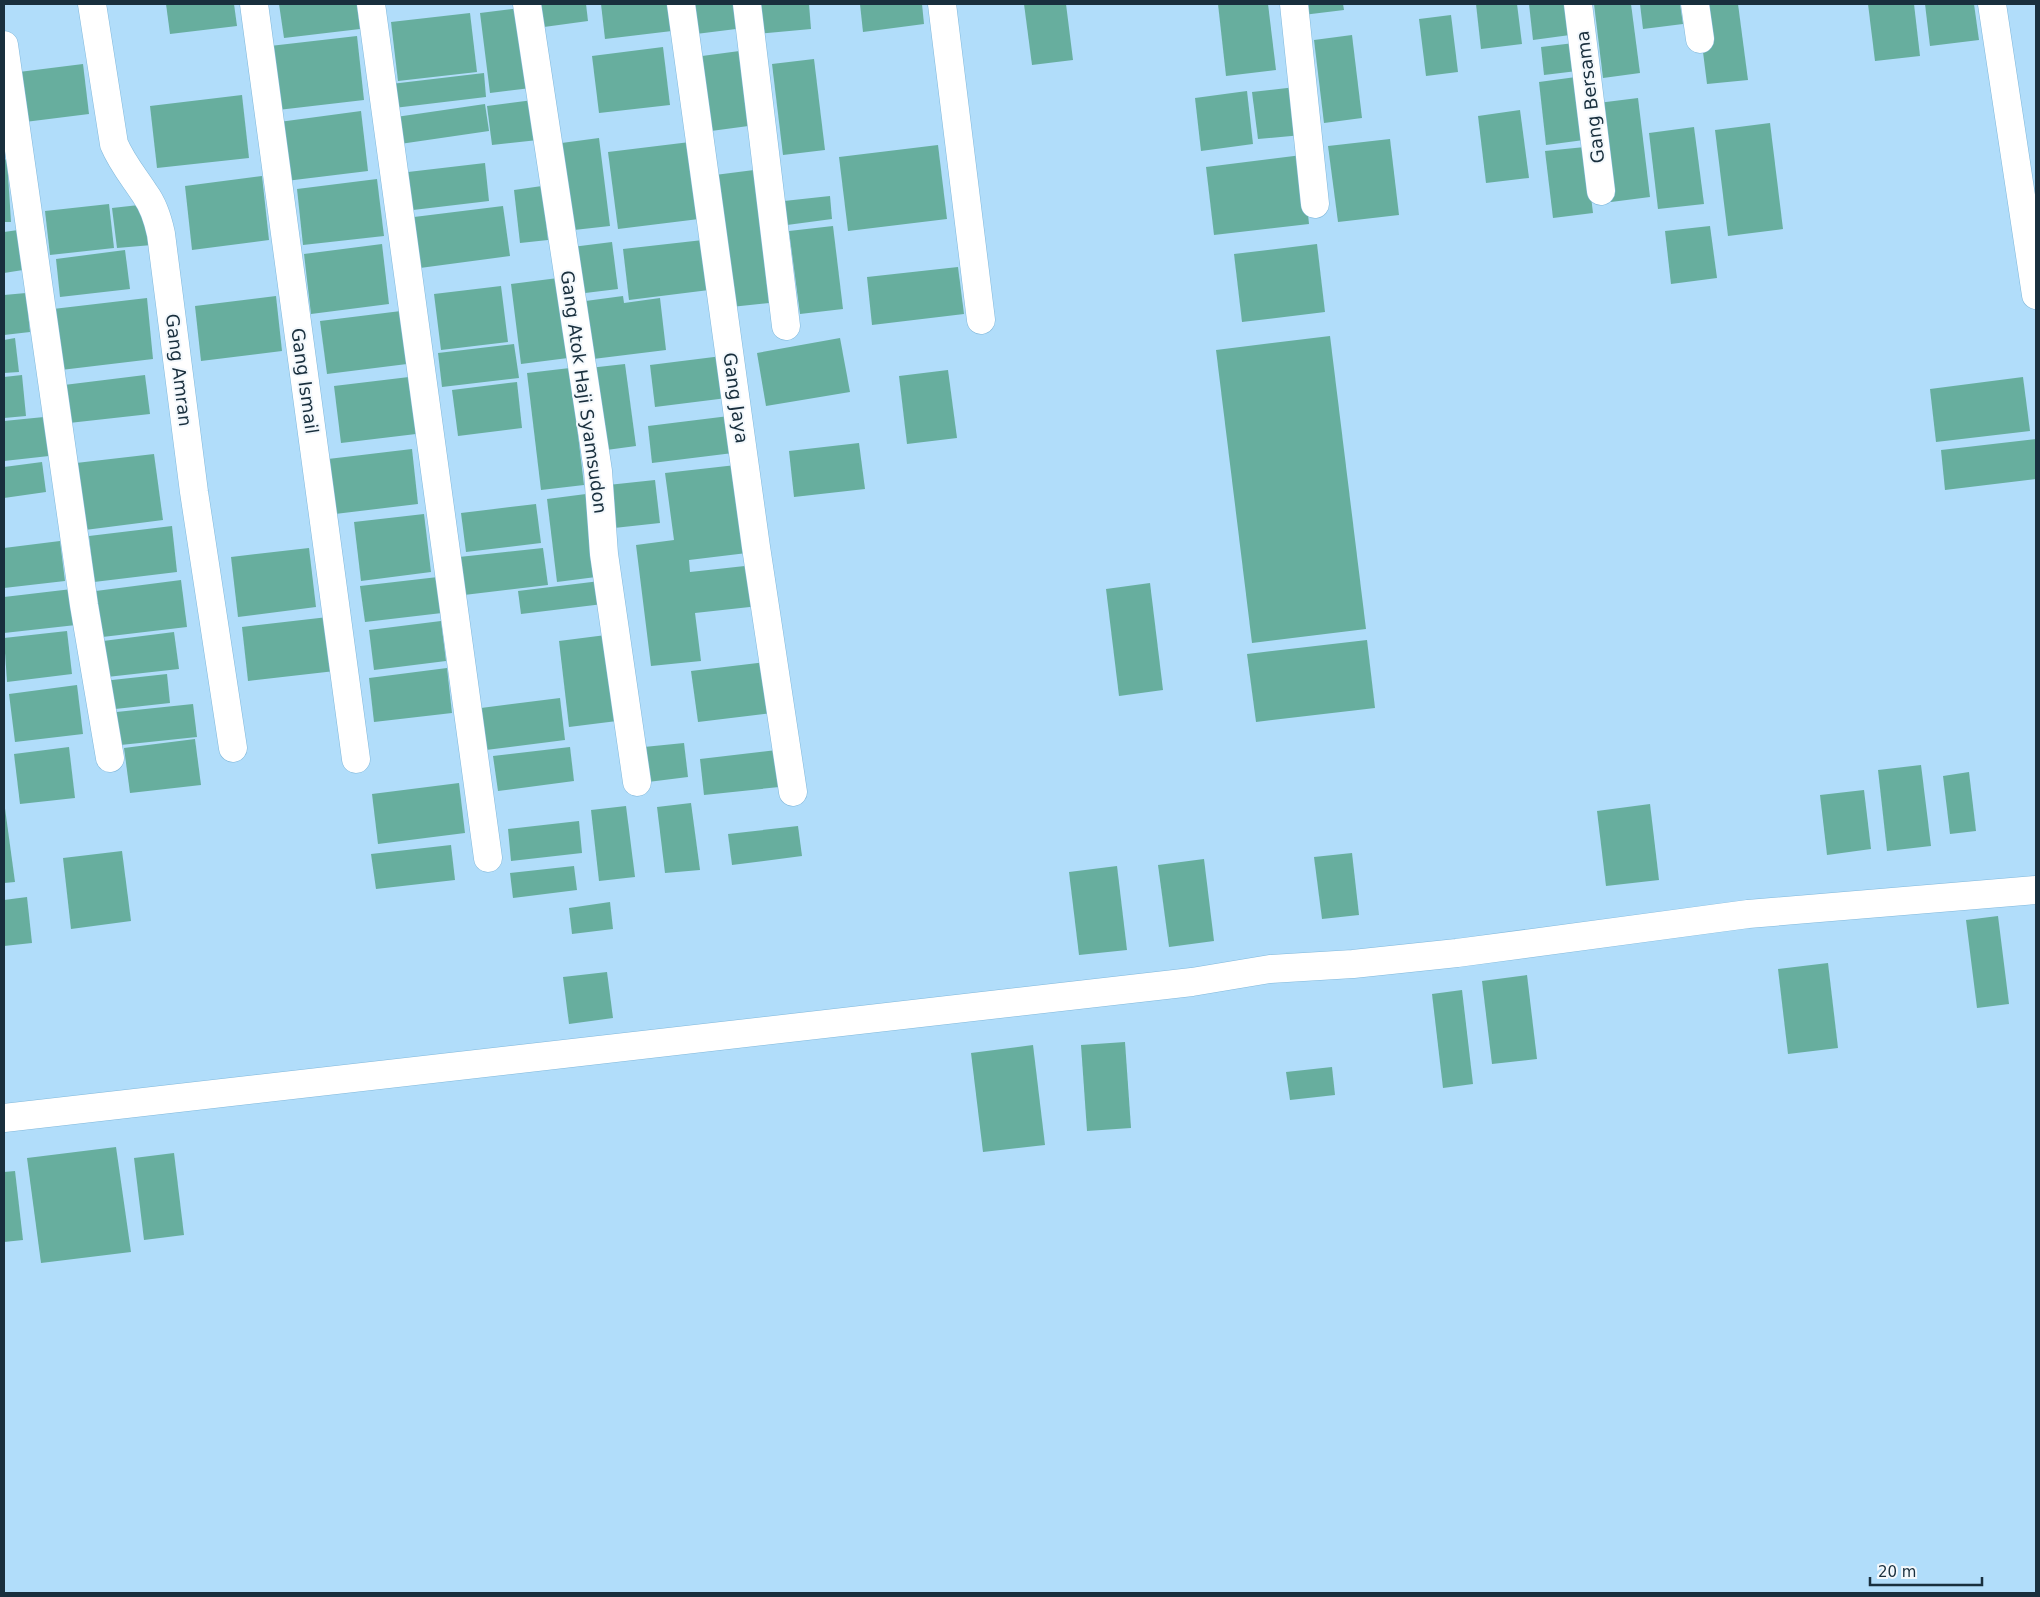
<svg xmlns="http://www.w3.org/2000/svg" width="2040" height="1597" font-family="'DejaVu Sans',sans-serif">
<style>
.building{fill:#67ae9e}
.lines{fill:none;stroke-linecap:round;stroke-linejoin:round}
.street-casing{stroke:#80b8db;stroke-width:29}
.street{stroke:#fff;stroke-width:28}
.labels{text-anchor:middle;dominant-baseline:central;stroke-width:4;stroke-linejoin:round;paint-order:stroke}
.street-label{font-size:18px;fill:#192f3d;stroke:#f3f8fc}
</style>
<rect width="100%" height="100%" fill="#b1ddfa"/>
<g class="building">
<path d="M166 4H234L237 26 170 34Z"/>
<path d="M279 4H357L360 29 284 38Z"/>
<path d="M541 4H586L588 21 544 27Z"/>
<path d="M601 4H669L672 31 605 39Z"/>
<path d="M692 4H741L744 28 696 34Z"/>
<path d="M752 4H809L811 29 755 34Z"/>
<path d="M860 4H922L924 24 863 32Z"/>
<path d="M1024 4H1066L1073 60 1032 65Z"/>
<path d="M1218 4H1268L1276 70 1226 76Z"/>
<path d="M1302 4H1343L1344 10 1303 15Z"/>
<path d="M1476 4H1517L1522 44 1481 49Z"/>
<path d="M1529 4H1566L1570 35 1533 40Z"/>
<path d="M1594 4H1631L1640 73 1603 78Z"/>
<path d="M1640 4H1680L1683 24 1643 29Z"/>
<path d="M1697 4H1738L1748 80 1707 84Z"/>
<path d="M1868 4H1914L1920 56 1875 61Z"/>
<path d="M1925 4H1974L1979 40 1930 46Z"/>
<path d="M521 8 531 88 490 93 480 13Z"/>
<path d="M470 13 477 72 398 81 391 22Z"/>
<path d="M1451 15 1458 72 1426 76 1419 19Z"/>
<path d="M1352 35 1362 118 1324 123 1314 40Z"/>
<path d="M357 36 364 100 278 110 270 46Z"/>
<path d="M1574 43 1577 71 1544 75 1541 47Z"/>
<path d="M663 47 670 105 599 113 592 56Z"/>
<path d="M747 50 756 125 711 131 702 56Z"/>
<path d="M814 59 825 150 783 155 772 64Z"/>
<path d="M83 64 89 114 25 122 19 72Z"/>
<path d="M484 73 486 97 394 108 391 84Z"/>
<path d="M1576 77 1584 140 1546 145 1539 82Z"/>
<path d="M1296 87 1302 135 1258 139 1252 92Z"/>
<path d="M1247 91 1253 144 1201 151 1195 98Z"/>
<path d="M242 95 249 158 157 168 150 106Z"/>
<path d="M1638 98 1650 197 1611 202 1598 103Z"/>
<path d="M533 100 538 140 492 145 487 106Z"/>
<path d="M485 104 489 131 400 144 396 117Z"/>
<path d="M1520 110 1529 178 1486 183 1478 116Z"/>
<path d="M361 111 368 171 286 181 279 122Z"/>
<path d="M1770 123 1783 229 1728 236 1715 130Z"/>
<path d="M1694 127 1704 204 1658 209 1649 133Z"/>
<path d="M599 138 610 226 565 231 554 144Z"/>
<path d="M1390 139 1399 215 1338 222 1328 146Z"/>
<path d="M690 142 699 219 618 229 608 152Z"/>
<path d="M938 145 947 219 848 231 839 157Z"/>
<path d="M1585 147 1593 213 1553 218 1545 151Z"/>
<path d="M1302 155 1309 224 1214 235 1206 167Z"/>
<path d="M7 159 11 222H4V160Z"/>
<path d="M485 163 489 201 413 210 408 172Z"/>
<path d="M754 170 769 303 731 307 715 175Z"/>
<path d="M262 176 269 240 192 250 185 186Z"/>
<path d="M377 179 384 236 303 245 297 189Z"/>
<path d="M542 186 548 240 520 243 514 190Z"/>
<path d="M830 196 832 219 787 225 784 201Z"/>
<path d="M109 204 114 248 50 255 45 211Z"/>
<path d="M148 204 152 245 117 248 112 208Z"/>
<path d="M503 206 510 256 420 268 414 217Z"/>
<path d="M833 226 843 309 800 314 789 231Z"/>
<path d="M1710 226 1717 278 1671 284 1665 231Z"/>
<path d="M18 230 23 270 4 273V232Z"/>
<path d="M703 240 709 290 629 300 623 249Z"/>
<path d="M612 242 618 289 577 294 572 247Z"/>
<path d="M382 244 389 304 311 314 304 254Z"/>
<path d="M1317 244 1325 312 1242 322 1234 254Z"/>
<path d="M125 250 130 289 60 297 56 259Z"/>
<path d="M958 267 964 314 872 325 867 277Z"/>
<path d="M558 278 568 358 521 364 511 284Z"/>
<path d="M501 286 508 342 441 350 434 294Z"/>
<path d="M26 293 30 332 4 335V295Z"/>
<path d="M276 296 282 351 201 361 195 306Z"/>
<path d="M623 296 624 303 660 298 666 350 585 360 578 302Z"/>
<path d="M147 298 153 359 61 370 53 309Z"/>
<path d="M401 311 407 364 327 374 320 321Z"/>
<path d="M1330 336 1366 629 1252 643 1216 350Z"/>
<path d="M15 338 19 372 4 373V340Z"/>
<path d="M840 338 850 392 766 406 757 353Z"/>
<path d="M514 344 519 378 442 387 438 353Z"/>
<path d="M722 356 727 398 655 407 650 365Z"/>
<path d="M625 364 636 446 599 451 589 368Z"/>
<path d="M570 368 584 485 541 490 527 373Z"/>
<path d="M948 370 957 438 907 444 899 376Z"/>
<path d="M22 375 26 416 4 418V377Z"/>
<path d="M145 375 150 414 69 423 64 385Z"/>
<path d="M409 377 416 434 341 443 334 386Z"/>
<path d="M2023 377 2030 431 1936 442 1930 389Z"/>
<path d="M517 382 522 428 458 436 452 390Z"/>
<path d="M729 416 733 453 652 463 648 426Z"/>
<path d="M44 417 49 456 4 461V421Z"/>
<path d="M2036 439V479L1945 490 1941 450Z"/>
<path d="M859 443 865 489 794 497 789 451Z"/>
<path d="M412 449 418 504 335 514 328 459Z"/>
<path d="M154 454 163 520 85 530 76 463Z"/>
<path d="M42 462 46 492 4 498V467Z"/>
<path d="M736 465 747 553 689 560 690 572 754 565 759 606 695 613 701 661 651 666 636 545 674 540 665 473Z"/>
<path d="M655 480 660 523 614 528 608 485Z"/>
<path d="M586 494 596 577 557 582 547 499Z"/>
<path d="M536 504 541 543 466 552 461 513Z"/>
<path d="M424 514 431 572 361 581 354 522Z"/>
<path d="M172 526 177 572 94 582 89 536Z"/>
<path d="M60 541 65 581 4 588V548Z"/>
<path d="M309 548 316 607 238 617 231 557Z"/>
<path d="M543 548 548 585 464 595 459 557Z"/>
<path d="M438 577 442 613 365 622 360 586Z"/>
<path d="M181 580 187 627 94 638 88 592Z"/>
<path d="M600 581 603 604 521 614 518 591Z"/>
<path d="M1150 583 1163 690 1119 696 1106 589Z"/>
<path d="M72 589 76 625 4 633V597Z"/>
<path d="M328 617 335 671 248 681 242 627Z"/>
<path d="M441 621 446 661 374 670 369 630Z"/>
<path d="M67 631 72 674 7 682 4 638Z"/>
<path d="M174 632 179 669 107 677 103 641Z"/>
<path d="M606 635 617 721 569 727 559 641Z"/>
<path d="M1367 640 1375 708 1256 722 1247 654Z"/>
<path d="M766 662 772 713 698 722 691 671Z"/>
<path d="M447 668 452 713 374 722 369 678Z"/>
<path d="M167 674 170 703 106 710 103 681Z"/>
<path d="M77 685 83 734 15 742 9 694Z"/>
<path d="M560 698 565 740 486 750 481 708Z"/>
<path d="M193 704 197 737 111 746 107 713Z"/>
<path d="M195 739 201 785 130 793 124 748Z"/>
<path d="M684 743 688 777 648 782 644 747Z"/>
<path d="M69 747 75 798 20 804 14 754Z"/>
<path d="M570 747 574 781 498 791 493 756Z"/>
<path d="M785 749 789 786 704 795 700 759Z"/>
<path d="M1921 765 1931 846 1887 851 1878 770Z"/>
<path d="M1969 772 1976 831 1950 834 1943 776Z"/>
<path d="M459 783 465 833 378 844 372 794Z"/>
<path d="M1864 790 1871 849 1827 855 1820 795Z"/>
<path d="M4 801 15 882 4 883Z"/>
<path d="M691 803 700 870 665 873 657 807Z"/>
<path d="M1650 804 1659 880 1606 886 1597 811Z"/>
<path d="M626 806 635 877 599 881 591 810Z"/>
<path d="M579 821 582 853 511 861 508 829Z"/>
<path d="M798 826 802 856 732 865 728 834Z"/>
<path d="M451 845 455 880 376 889 371 854Z"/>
<path d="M122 851 131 921 71 929 63 858Z"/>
<path d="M1352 853 1359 915 1322 919 1314 857Z"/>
<path d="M1204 859 1214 941 1169 947 1158 865Z"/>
<path d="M574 866 577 890 513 898 510 873Z"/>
<path d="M1117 866 1127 950 1079 955 1069 872Z"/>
<path d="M27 897 32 943 4 946V900Z"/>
<path d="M610 902 613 929 572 934 569 908Z"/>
<path d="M1998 916 2009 1004 1977 1008 1966 920Z"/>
<path d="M1828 963 1838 1048 1788 1054 1778 969Z"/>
<path d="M607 972 613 1018 569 1024 563 977Z"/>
<path d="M1527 975 1537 1059 1492 1064 1482 981Z"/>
<path d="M1462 990 1473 1084 1443 1088 1432 994Z"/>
<path d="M1125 1042 1131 1128 1087 1131 1081 1045Z"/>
<path d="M1033 1045 1045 1145 983 1152 971 1053Z"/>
<path d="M1332 1067 1335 1095 1290 1100 1286 1072Z"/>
<path d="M116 1147 131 1252 41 1263 27 1158Z"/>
<path d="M174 1153 184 1235 144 1240 134 1158Z"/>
<path d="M15 1171 23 1240 4 1242V1172Z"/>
</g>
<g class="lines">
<defs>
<g id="street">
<path d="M92 4 114 144C122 163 134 177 145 194 154 206 158 220 161 234L194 492 233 748"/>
<path d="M254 4 356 759"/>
<path d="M371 4 488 858"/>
<path d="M527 4 598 471 604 554 637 782"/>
<path d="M681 4 756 547 793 792"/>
<path d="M747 4 786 326"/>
<path d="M942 4 981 320"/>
<path d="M1294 4 1315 204"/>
<path d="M1578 4 1601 191"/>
<path d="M1695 4 1700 39"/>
<path d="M1992 4 2036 295"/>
<path d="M4 45 84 605 110 758"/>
<path d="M4 1118 1192 982 1270 969 1353 964 1457 953 1748 914 2036 890"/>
</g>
</defs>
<use href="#street" class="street-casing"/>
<use href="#street" class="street"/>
</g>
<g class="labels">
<g class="street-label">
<text transform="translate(1590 97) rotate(-97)">Gang Bersama</text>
<text transform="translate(179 370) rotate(83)">Gang Amran</text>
<text transform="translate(305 381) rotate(82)">Gang Ismail</text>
<text transform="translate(584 392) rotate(82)">Gang Atok Haji Syamsudon</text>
<text transform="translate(736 398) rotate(82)">Gang Jaya</text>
</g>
</g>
<rect width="2040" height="1597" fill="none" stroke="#192f3d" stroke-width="10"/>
<path d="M1870 1577v8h112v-8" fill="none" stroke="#192f3d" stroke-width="2.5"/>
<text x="1878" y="1577" font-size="15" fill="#192f3d" stroke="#f3f8fc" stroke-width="4" paint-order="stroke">20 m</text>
</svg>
